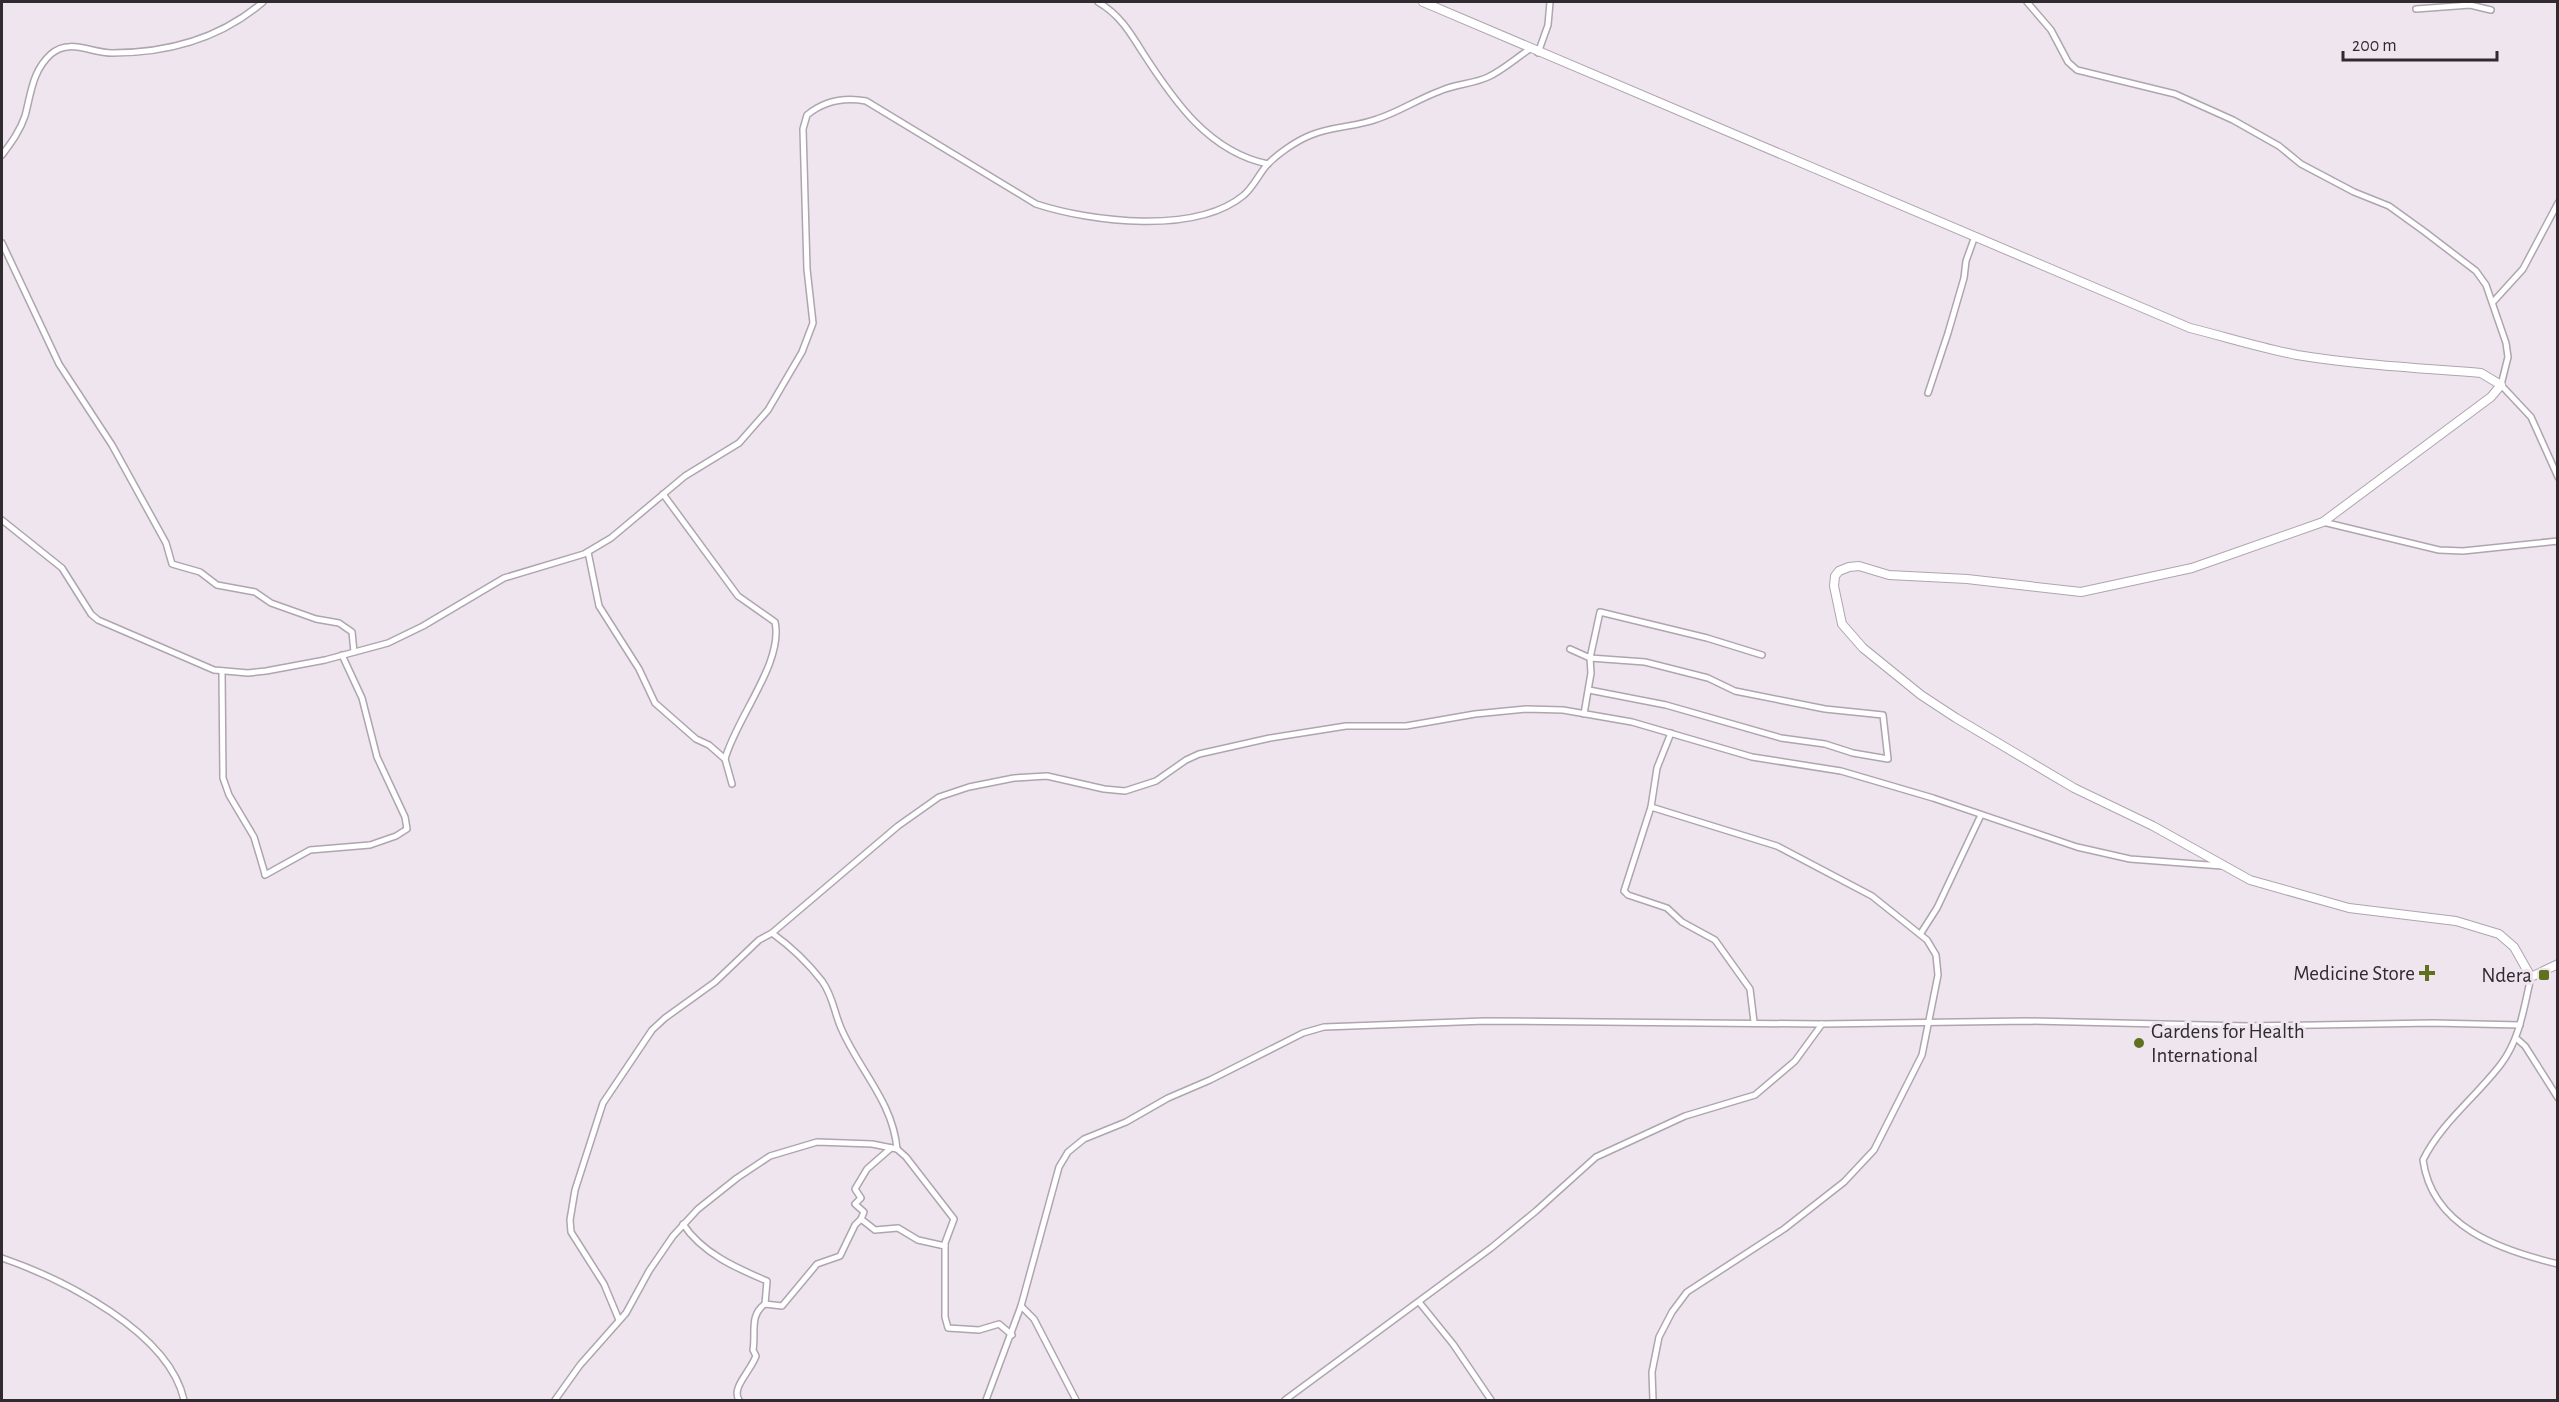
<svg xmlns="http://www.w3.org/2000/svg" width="2559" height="1402" font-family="'Alegreya Sans',sans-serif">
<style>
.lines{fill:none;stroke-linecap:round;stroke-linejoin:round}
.minor-casing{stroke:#aea5af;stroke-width:8}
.secondary-casing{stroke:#aea5af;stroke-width:10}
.minor{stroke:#fff;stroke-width:5}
.secondary{stroke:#fff;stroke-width:8}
.poi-dot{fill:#5f711f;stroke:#eee5ef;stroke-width:2}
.labels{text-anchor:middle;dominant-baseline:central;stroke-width:6;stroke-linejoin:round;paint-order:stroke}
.poi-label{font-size:21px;fill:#2f2b2f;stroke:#eee5ef;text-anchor:end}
</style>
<rect width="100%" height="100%" fill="#eee5ef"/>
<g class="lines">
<defs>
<g id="minor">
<path d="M1098 2C1119 14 1130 32 1143 53 1174 101 1209 152 1268 164"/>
<path d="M2027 2 2051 30 2068 62 2077 70 2175 94 2233 120 2279 146 2301 164 2354 192 2389 206 2425 232 2476 271 2486 285 2506 343 2508 357 2501 385 2531 417 2558 477"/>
<path d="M2416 9 2470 5 2491 10"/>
<path d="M1538 53 1548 25 1550 2"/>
<path d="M2 155C11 143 20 131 25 116 31 94 32 71 51 54 69 38 91 53 112 53 168 53 221 38 263 2"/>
<path d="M2 243 59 364 112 445 166 543 172 564 200 572 217 585 255 592 271 603 316 619 339 623 352 632 354 652"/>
<path d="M2493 302 2523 269 2558 203"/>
<path d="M1928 393 1948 333 1964 278 1966 261 1975 236"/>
<path d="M663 494 738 596 775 622C784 662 736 718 725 759L732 784"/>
<path d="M2 520 62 568 91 614 98 620 214 670 248 673 266 671 325 660 388 643 423 626 504 578 584 554 611 538 685 476 739 443 768 410 802 352 813 323 807 269 803 129 807 115C824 101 844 97 866 101L1036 204C1091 222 1196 235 1244 195 1253 187 1258 176 1266 166 1277 154 1296 141 1311 135 1332 126 1356 127 1377 119 1399 112 1418 99 1440 91 1455 84 1473 84 1488 77 1503 70 1516 58 1530 49"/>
<path d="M2323 522 2439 550 2463 551 2558 541"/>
<path d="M588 552 599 606 639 669 655 703 696 739 709 745 725 759"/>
<path d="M1570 649 1590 658 1645 662 1708 678 1735 691 1825 709 1883 715 1888 759 1853 753 1825 744 1781 738 1666 705 1589 690"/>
<path d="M222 671 223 778 229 795 254 837 265 874"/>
<path d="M1584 714 1591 673 1590 658 1600 612 1707 638 1762 655"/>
<path d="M1671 733 1657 768 1651 807 1624 891 1628 895 1667 908 1682 922 1715 940 1750 989 1754 1022"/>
<path d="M1651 807 1777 846 1872 896 1927 940 1936 955 1938 975 1922 1055 1874 1150 1844 1182 1784 1229 1687 1292 1672 1312 1659 1337 1652 1372 1653 1400"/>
<path d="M265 875 310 850 370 845 396 836 407 829 405 817 377 757 362 698 342 655"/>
<path d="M772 933C790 946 808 963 822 981 833 996 834 1012 841 1028 859 1070 893 1102 897 1149"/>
<path d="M1921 933 1937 908 1981 815"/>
<path d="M2531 977C2524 1007 2520 1039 2501 1064 2476 1097 2441 1123 2423 1160 2432 1227 2500 1250 2558 1264"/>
<path d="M2516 1038 2525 1046 2558 1098"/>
<path d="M861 1219 864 1212 855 1204 861 1198 855 1189 867 1169 891 1148"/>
<path d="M683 1224C702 1253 736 1268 767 1281L765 1304C749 1315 756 1333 753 1350L756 1356C750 1372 731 1388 739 1400"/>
<path d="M2 1258C63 1279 169 1332 184 1400"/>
<path d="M1419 1302 1453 1344 1491 1400"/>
<path d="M765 1304 782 1306 817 1264 840 1256 855 1225 861 1219 875 1230 898 1228 918 1240 945 1246"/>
<path d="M1021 1306 1034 1319 1076 1400"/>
<path d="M619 1320 604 1284 571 1232 570 1220 575 1190 603 1103 652 1030 665 1018 715 982 759 940 772 933 898 826 939 797 969 787 1014 778 1047 776 1104 789 1125 791 1156 781 1186 760 1199 754 1270 738 1346 726H1406L1475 714 1526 709 1563 710 1632 722 1752 757 1841 771 1933 798 2077 847 2130 859 2222 866"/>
<path d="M555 1400 580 1365 626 1313 649 1271 673 1236 698 1209 737 1178 770 1156 817 1142 872 1144 897 1149 906 1157 954 1219 945 1243V1317L948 1328 979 1330 999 1324 1012 1335"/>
<path d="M986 1400 1021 1306 1059 1167 1068 1152 1084 1139 1126 1122 1168 1098 1210 1080 1303 1033 1324 1027 1485 1021 1822 1024 2027 1021 2248 1026 2433 1023 2520 1025"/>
<path d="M1285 1400 1491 1248 1536 1211 1596 1157 1685 1116 1755 1095 1795 1061 1822 1024"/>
</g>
<path id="secondary" d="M1423 2 2190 328C2226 337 2261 348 2297 355 2358 365 2420 368 2481 373L2501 385 2491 397 2323 522 2192 568 2081 592 1967 579 1889 575 1859 566 1849 567 1839 571 1835 576 1834 586 1842 624 1863 648 1921 695 1956 718 2074 788 2153 826 2250 880 2349 908 2456 921 2499 934 2514 947 2531 977 2558 964"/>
</defs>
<use href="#minor" class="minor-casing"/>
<use href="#secondary" class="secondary-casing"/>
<use href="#minor" class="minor"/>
<use href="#secondary" class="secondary"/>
</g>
<g class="poi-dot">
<path d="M2424 964h6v6h6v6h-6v6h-6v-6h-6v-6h6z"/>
<rect x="2538" y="969" width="12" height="12" rx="3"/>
<circle cx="2139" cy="1043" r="6"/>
</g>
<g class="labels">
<g class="poi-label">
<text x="2415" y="973">Medicine Store</text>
<text x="2532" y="975">Ndera</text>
<text x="2151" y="1031" text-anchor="start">Gardens for Health<tspan x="2151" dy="24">International</tspan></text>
</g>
</g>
<rect width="2559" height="1402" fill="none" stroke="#2f2b2f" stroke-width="6"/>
<path d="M2343 51v9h154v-9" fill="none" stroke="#2f2b2f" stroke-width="3"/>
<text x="2352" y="51" font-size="18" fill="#2f2b2f" stroke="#eee5ef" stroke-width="4.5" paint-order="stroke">200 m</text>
</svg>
